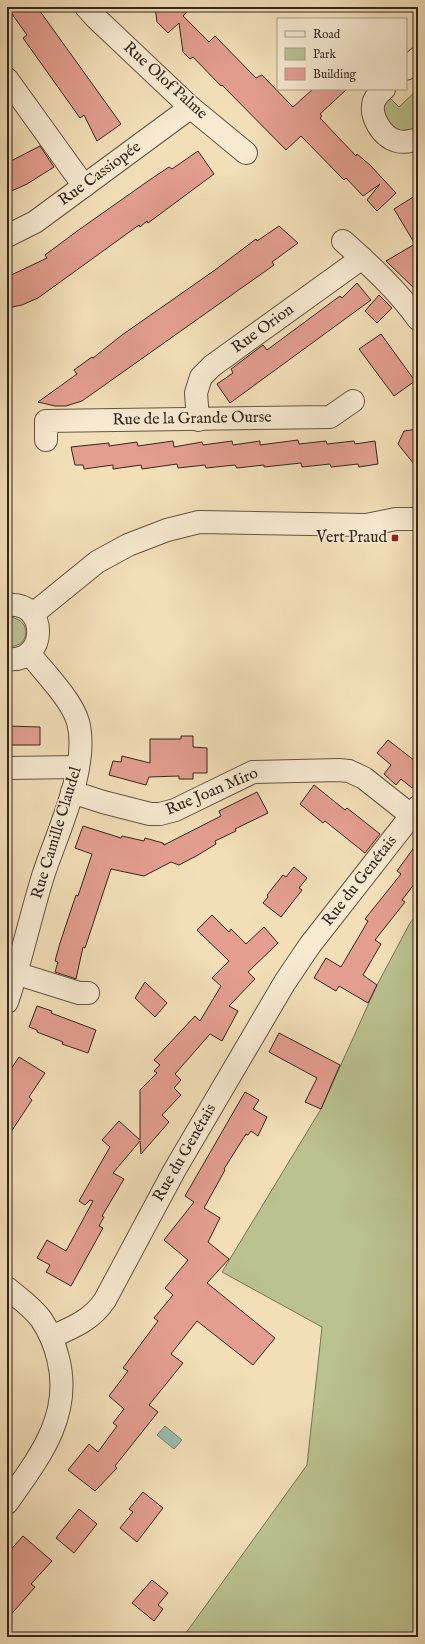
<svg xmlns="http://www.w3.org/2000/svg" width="425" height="1644" font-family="'IM FELL English',serif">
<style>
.green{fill:#bac28f;stroke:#777456}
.water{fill:#9bbcb1;stroke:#728076}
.building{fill:#e39e8f;stroke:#34261e}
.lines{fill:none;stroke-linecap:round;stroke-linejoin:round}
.minor-casing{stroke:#645444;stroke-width:24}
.minor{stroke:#f7ead1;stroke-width:22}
.poi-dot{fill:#8f2418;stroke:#f7ead1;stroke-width:1.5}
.labels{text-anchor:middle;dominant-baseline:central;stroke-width:3;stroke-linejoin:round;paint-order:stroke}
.street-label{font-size:16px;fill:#34261e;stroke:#f7ead1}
.poi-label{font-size:16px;fill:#34261e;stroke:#f7ead1;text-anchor:end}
</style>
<rect width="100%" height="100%" fill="#f2dfb8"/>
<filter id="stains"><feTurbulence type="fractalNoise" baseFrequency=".005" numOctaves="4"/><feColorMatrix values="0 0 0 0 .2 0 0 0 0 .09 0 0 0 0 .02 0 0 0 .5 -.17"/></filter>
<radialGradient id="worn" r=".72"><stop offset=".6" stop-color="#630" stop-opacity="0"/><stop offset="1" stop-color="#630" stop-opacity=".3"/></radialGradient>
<g class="green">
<path d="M418 89V133L397 134 380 111 389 97 399 107Z"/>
<path d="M10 617C34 620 29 650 7 646V618Z"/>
<path d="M418 913V1637H183L307 1465 322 1327 222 1272 321 1109 377 985 410 923Z"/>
</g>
<path class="water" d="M165 1426 182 1440 174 1449 157 1435Z"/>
<g class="building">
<path d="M7 7H37L121 124 97 141 84 115 80 118 23 38 27 35Z"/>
<path d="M155 7H191L183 16 209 42 215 36 256 78 262 75 293 107 313 89H347L320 114 322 116 320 118 356 156 357 154 370 165 396 193 377 211 367 200 380 184 363 196 346 178 344 180 301 136 286 150 222 85 221 86 193 57 190 59 183 52 179 23 168 33 157 22Z"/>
<path d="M40 146 54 167 27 184 7 193V163Z"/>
<path d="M198 151 214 174 148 223 147 221 140 227 139 225 38 298 22 305 7 308V277L47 258 45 255 80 229 151 179 169 167 172 169Z"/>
<path d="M418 194V292L386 261 415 244 394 209Z"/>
<path d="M279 226 298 243 272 262 274 265 82 401 66 406H55L38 402 77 374 74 370 92 357 93 358 122 335 215 270 256 239 257 241Z"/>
<path d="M357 283 371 300 230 403 217 384 233 373 231 369 263 345 267 350 340 296 342 298Z"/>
<path d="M379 295 392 308 377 323 365 311Z"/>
<path d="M381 334 415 381 394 396 359 349Z"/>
<path d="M418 429V469L398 444 404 431Z"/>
<path d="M298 440 299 444 326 441 327 444 354 441 355 444 375 441 378 464 359 467 358 464 331 467 330 464 302 467 301 463 264 467V465L237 468 235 465 206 468 205 465 178 468 177 464 142 469 141 465 113 469V465L84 469 83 465H75L71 447 109 443V446L137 442 138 446 173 441 174 447 202 442 203 445 232 441 233 445 260 441V445Z"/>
<path d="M7 726 40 727V745H7Z"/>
<path d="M181 736H193V747L207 748V773H193V779H179V776L149 777 146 785 109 775 113 761 121 762 122 756 150 763V739H181Z"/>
<path d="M388 740 415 761 414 763 418 766V780L412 788 401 779 396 785 384 774 391 765 377 753Z"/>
<path d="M314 785 345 810 347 808 380 834 365 853 325 821 323 823 300 804Z"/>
<path d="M257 792 268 813 235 829 236 831 215 841 216 844 198 855 179 865 171 862 144 876 111 869 85 948 83 947 76 979 55 972 58 962 55 961 60 943 76 895 78 896 92 854 75 848 83 826 121 838 122 836 144 841 145 838 163 843 164 845 221 816 219 811Z"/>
<path d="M418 842V879L402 900 405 902 375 940 381 944 363 975 377 985 368 1003 339 986 336 991 314 978 326 958 341 967 368 921 365 919 401 874 397 871Z"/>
<path d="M294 867 307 878 299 888 302 890 281 917 263 903 268 897 267 895 283 875 286 877Z"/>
<path d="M212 915 229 932 231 929 246 944 264 927 278 943 248 972 255 979 229 1006 238 1011 222 1041 210 1034 175 1074 181 1080 174 1088 181 1095 162 1115 169 1122 141 1154 140 1141 113 1173 124 1179 102 1216 104 1217 99 1226 103 1228 71 1286 46 1272 50 1265 37 1258 47 1240 66 1251 93 1201 90 1200 85 1205 79 1201 110 1147 102 1140 119 1121 140 1140V1090L157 1073 154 1071 160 1065 154 1060 195 1016 200 1021 221 986 212 978 229 961 197 930Z"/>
<path d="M145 982 167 1003 155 1017 135 998Z"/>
<path d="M37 1006 52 1011 51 1013 96 1030 88 1053 62 1044 63 1042 37 1032V1030L29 1027Z"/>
<path d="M279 1033 340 1065 321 1109 305 1102 317 1078 269 1052Z"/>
<path d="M19 1057 45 1073 29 1097 32 1100 7 1138V1075Z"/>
<path d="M245 1092 259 1100 253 1109 267 1117 258 1136 251 1131 248 1135 246 1134 224 1169 225 1170 204 1208 220 1218 208 1242 229 1259 207 1283 275 1338 253 1365 197 1321 171 1354 183 1363 149 1405 158 1412 115 1466 117 1468 95 1491 68 1470 89 1444 98 1452 117 1426 113 1423 124 1409 109 1396 128 1371 123 1368 158 1321 154 1318 173 1295 165 1288 188 1260 164 1240 194 1202 185 1196Z"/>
<path d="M143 1492 163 1508 137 1542 120 1528 133 1512 129 1509Z"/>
<path d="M79 1509 97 1524 74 1553 56 1538Z"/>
<path d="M23 1536 52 1561 31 1584 35 1587 7 1619V1554Z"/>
<path d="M152 1580 168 1593 158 1605 163 1609 154 1621 132 1603Z"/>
</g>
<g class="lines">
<defs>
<g id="minor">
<path d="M86 7 96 18 189 106 246 153"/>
<path d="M406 69 418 58"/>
<path d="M7 79 84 186"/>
<path d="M384 89C380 92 376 96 374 101 369 116 382 137 397 141 404 143 411 141 418 139"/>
<path d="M7 236 35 222 183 113 189 106"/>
<path d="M343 241C370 265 397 290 418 319"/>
<path d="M198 420 196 393 201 377 212 366 362 258"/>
<path d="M46 440V421L330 417 353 401"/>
<path d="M7 605C49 600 48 664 7 659"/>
<path d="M33 614 97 562 128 545 167 530 199 522 366 525 396 519H418"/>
<path d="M7 768 78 767"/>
<path d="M72 792 103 802 150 814H160L175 810 253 772 339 770 349 771 364 778 412 816"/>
<path d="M15 973 79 993H88"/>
<path d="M7 1002C21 961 30 918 43 876 57 833 90 766 78 722 72 700 43 671 29 653"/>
<path d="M7 1288C19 1298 32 1307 41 1319 49 1331 55 1345 58 1358 73 1416 38 1459 7 1503"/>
<path d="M51 1337C72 1328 92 1320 105 1300L174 1171 285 982 310 945 418 807"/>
</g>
</defs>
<use href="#minor" class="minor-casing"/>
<use href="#minor" class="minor"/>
</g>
<rect class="poi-dot" x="391" y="534" width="8" height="8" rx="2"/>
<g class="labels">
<g class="street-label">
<text transform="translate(165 81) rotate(42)">Rue Olof Palme</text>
<text transform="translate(100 174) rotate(-36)">Rue Cassiopée</text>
<text transform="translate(263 329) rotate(-36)">Rue Orion</text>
<text transform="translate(192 419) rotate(-1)">Rue de la Grande Ourse</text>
<text transform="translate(212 792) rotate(-23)">Rue Joan Miro</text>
<text transform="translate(57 833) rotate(-73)">Rue Camille Claudel</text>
<text transform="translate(360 881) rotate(-52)">Rue du Genétais</text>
<text transform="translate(185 1153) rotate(-60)">Rue du Genétais</text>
</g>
<g class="poi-label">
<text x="387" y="538">Vert Praud</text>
</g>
</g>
<rect width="425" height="1644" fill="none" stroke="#f2dfb8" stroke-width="24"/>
<rect x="8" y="8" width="409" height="1628" fill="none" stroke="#34261e" stroke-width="2"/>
<rect x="12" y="12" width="401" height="1620" fill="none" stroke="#34261e"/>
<rect x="277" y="18" width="130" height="72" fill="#f7ead1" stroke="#a99c89"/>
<rect x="285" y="31" width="20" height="6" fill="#f7ead1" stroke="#a99c89"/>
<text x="313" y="38" font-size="12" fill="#34261e">Road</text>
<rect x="285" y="48" width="20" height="12" fill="#bac28f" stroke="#a99c89"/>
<text x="313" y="58" font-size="12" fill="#34261e">Park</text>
<rect x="285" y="68" width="20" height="12" fill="#e39e8f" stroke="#a99c89"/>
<text x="313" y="78" font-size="12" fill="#34261e">Building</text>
<rect width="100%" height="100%" filter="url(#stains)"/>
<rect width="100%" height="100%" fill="url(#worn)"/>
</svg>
